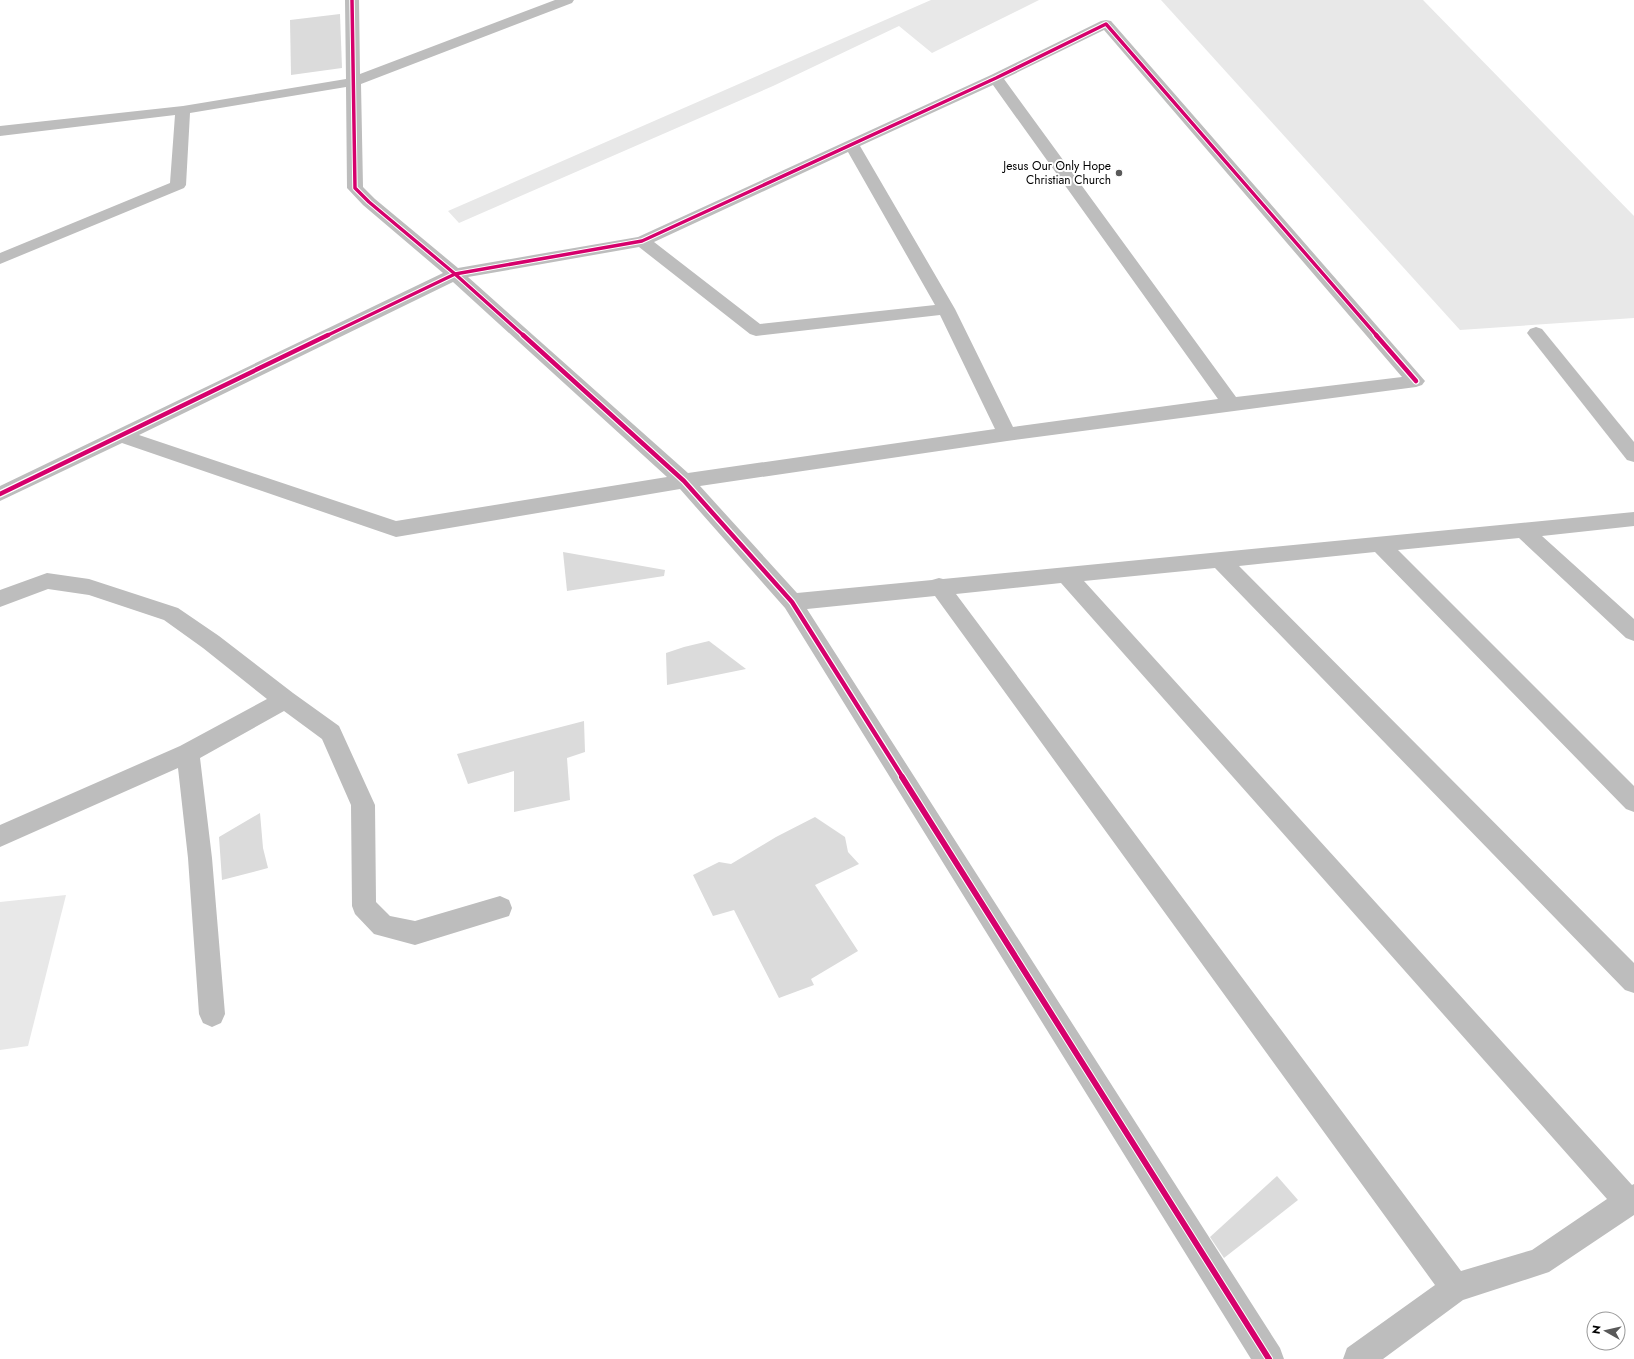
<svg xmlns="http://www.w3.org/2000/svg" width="1634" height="1359" font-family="Jost,sans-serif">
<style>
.green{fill:#e8e8e8}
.building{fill:#dbdbdb}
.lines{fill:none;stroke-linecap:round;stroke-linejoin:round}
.minor{fill:#bdbdbd;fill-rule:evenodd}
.cycleway-far2-casing{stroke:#fff;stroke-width:5.5}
.cycleway-far1-casing{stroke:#fff;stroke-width:7}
.cycleway-casing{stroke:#fff;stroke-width:8}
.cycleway-far2{stroke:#d6006c;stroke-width:3.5}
.cycleway-far1{stroke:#d6006c;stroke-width:4.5}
.cycleway{stroke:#d6006c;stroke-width:6}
.poi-dot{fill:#595959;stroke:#fff;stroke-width:1.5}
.labels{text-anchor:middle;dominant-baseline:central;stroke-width:4;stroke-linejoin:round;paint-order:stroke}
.far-poi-label{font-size:12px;fill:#000;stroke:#fff;text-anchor:end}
</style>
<rect width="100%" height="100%" fill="#fff"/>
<g class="green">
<path d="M931 0H1039L932 53 899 26 773 86 459 223 448 211Z"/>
<path d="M1161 0H1423L1634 216V318L1460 330Z"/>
<path d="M66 895 28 1046 0 1050V902Z"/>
</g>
<g class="building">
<path d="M340 14 342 68 291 75 290 20Z"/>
<path d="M563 552 665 570 664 576 567 591Z"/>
<path d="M709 641 746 669 667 685 666 653 684 647Z"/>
<path d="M584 721 585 752 567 758 570 800 514 812V771L468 784 457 754Z"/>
<path d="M260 813 263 848 268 868 222 880 219 837Z"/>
<path d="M815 817 845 837 848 852 859 864 815 885 858 951 811 979 814 985 779 998 734 910 713 916 693 875 719 862 731 864 776 837Z"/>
<path d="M1277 1176 1298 1200 1224 1258 1210 1237Z"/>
</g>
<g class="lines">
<g class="minor">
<path d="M345 0H359L360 74 555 0H574L572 3 361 84 363 187 375 199 458 268 638 237 991 75 1101 21 1106 20 1111 21 1425 381 1422 385 1416 387 1007 441 700 486 797 593 932 580 939 578 943 579 1634 512V526L1542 536 1634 619V641L1626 638 1519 538 1398 550 1634 786V812L1626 809 1375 552 1239 566 1634 963V993L1625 990 1215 568 1084 581 1632 1185 1634 1184V1215L1549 1272 1463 1300 1383 1359H1343L1347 1348 1435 1285 935 596 807 609 1280 1348 1284 1359H1251L785 608 680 489 396 537 122 443 0 501V486L443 273 363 205 347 188 346 87 190 113 186 185 184 188 0 264V253L170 183 175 115 0 136V126L183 106 346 79ZM1104 30 1402 377 1236 397 1004 79ZM993 85 1218 399 1013 427 955 309 860 146ZM848 152 935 305 760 324 654 242ZM639 247 750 334 756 336 940 315 995 429 688 473 468 277ZM453 282 667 477 396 521 139 435ZM1061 583 1607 1199 1532 1250 1461 1271 956 594Z"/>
<path d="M1536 327 1542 329 1634 442V462L1627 460 1530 337 1527 333 1530 329Z"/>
<path d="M47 573 89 579 178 608 219 636 293 693 339 726 375 805 376 902 390 916 415 921 500 896 509 900 512 908 509 916 415 945 374 934 355 914 352 906 351 805 322 739 284 711 200 758 212 858 225 1014 221 1023 212 1027 203 1023 199 1014 188 858 178 768 0 847V825L180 746 267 699 203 648 164 620 89 595 48 589 0 607V590Z"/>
</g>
<defs>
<g id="cycleway-far2">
<path d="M352 0 355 188 369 202 455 274 524 336"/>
<path d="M326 336 455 274 642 241 996 78 1106 24 1377 336"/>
</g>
<g id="cycleway-far1">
<path d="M523 335 684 481 792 602 903 778"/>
<path d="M1376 335 1416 381"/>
<path d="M0 494 328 335"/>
</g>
<path id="cycleway" d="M902 777 1269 1359"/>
</defs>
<use href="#cycleway-far2" class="cycleway-far2-casing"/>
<use href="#cycleway-far1" class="cycleway-far1-casing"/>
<use href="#cycleway" class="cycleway-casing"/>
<use href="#cycleway-far2" class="cycleway-far2"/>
<use href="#cycleway-far1" class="cycleway-far1"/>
<use href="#cycleway" class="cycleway"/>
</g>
<circle class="poi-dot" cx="1119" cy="173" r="4"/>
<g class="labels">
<g class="far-poi-label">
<text x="1111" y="166">Jesus Our Only Hope<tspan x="1111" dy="14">Christian Church</tspan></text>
</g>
</g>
<g transform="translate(1606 1331) rotate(278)"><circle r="19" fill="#ffffff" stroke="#999999"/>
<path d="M0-3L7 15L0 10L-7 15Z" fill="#595959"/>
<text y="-6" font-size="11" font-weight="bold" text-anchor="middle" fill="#000000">N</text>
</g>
</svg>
